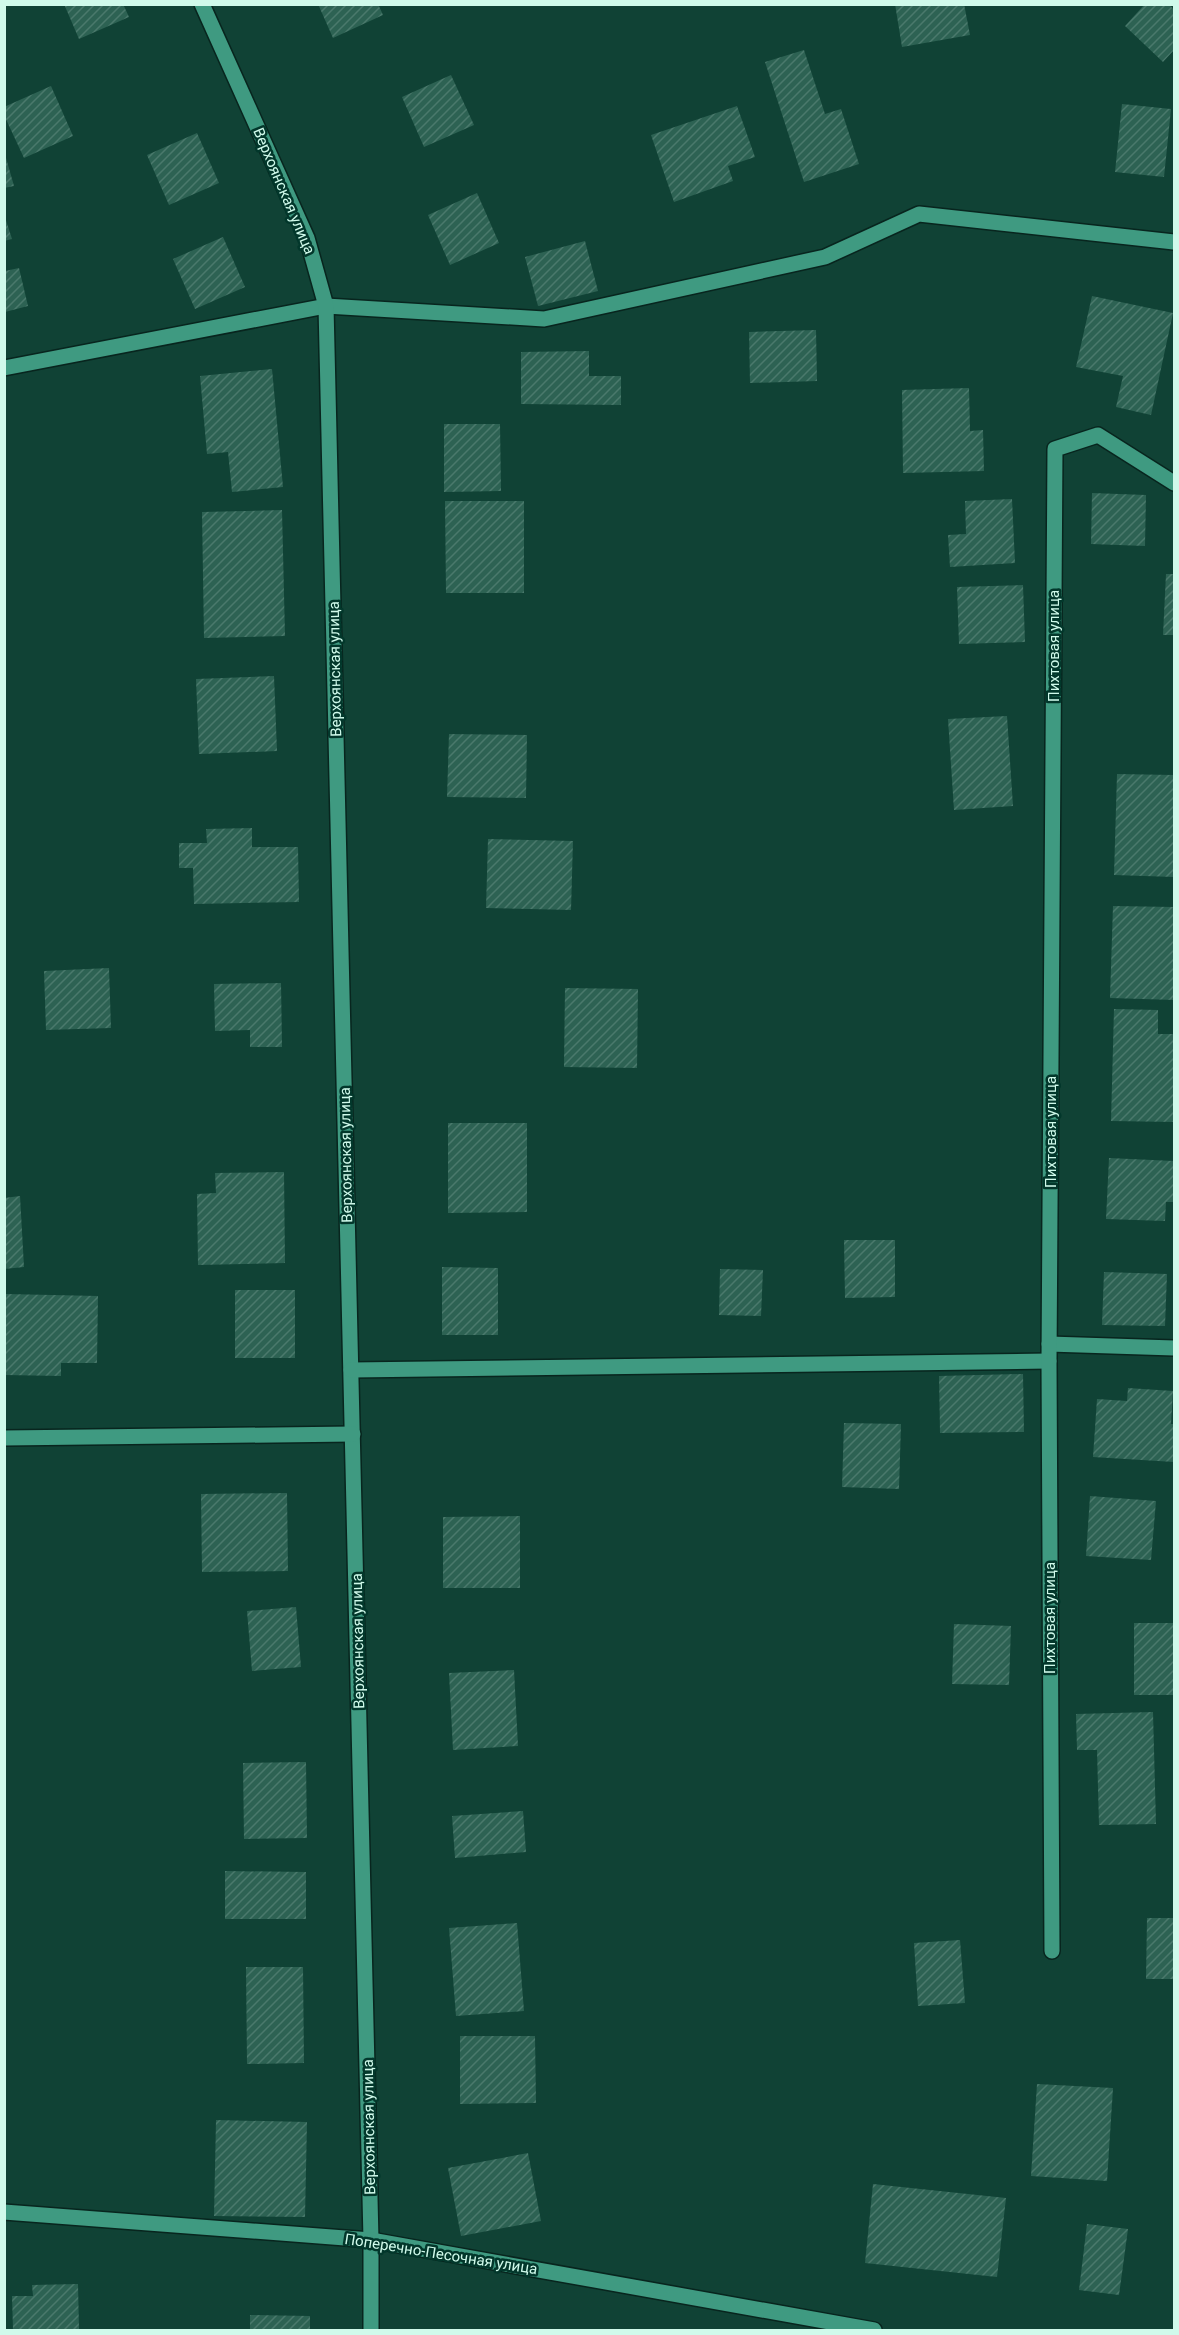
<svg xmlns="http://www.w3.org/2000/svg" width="1179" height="2335" font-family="Roboto,sans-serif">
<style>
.building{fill:url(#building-hatch)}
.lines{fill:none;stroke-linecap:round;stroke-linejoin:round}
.lane-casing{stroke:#08251e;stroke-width:18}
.street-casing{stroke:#08251e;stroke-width:18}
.lane{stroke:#3f9a81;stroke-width:15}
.street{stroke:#3f9a81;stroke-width:15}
.labels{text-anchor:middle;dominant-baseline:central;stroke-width:5;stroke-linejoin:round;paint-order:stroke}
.street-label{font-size:15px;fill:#d0faeb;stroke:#02372b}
</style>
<defs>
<pattern id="building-hatch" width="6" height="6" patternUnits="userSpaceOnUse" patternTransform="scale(1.5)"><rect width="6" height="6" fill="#2d6253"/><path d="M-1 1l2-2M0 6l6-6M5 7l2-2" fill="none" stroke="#4a796c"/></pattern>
</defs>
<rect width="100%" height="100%" fill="#104235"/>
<g class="building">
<path d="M64 4H123L129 17 79 39Z"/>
<path d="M318 4H378L383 15 333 38Z"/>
<path d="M895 4H964L970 35 902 47Z"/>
<path d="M1145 4H1169L1174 10V50L1163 62 1125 26Z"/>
<path d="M804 50 825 114 841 109 859 164 804 182 765 62Z"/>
<path d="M451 75 474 125 424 147 402 97Z"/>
<path d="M51 86 73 136 24 158 4 115V107Z"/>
<path d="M1122 104 1171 109 1164 177 1115 172Z"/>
<path d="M737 106 755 157 728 166 733 181 674 202 651 135Z"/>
<path d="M197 133 219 183 169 205 147 155Z"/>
<path d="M4 151 14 186 4 188Z"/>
<path d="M477 193 499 243 450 265 428 215Z"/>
<path d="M4 214 12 239 4 241Z"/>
<path d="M223 237 245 287 195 309 173 259Z"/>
<path d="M585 241 598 291 538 306 525 257Z"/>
<path d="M19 268 28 306 5 312V271Z"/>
<path d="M1092 296 1173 313 1151 415 1116 407 1123 376 1076 367Z"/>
<path d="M816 330 817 381 750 383 749 332Z"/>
<path d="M589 351V376H621V405L521 404V352Z"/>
<path d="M272 369 283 487 232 492 228 452 207 454 200 376Z"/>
<path d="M969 388 970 431 983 430 984 471 903 473 902 390Z"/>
<path d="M444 424H500L501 491 444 492Z"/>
<path d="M1092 493 1146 495 1145 546 1091 544Z"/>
<path d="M1012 499 1015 563 950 567 948 535 966 534 965 501Z"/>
<path d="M445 501H524V593H446Z"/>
<path d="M282 510 285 636 204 638 202 512Z"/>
<path d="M1166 574H1174V635H1163Z"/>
<path d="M1023 585 1025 642 959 644 957 587Z"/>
<path d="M274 676 277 751 199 754 196 679Z"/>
<path d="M1007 716 1013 806 954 810 948 719Z"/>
<path d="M449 734 527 735 526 798 447 797Z"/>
<path d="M1117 774 1174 775V877L1114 875Z"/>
<path d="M252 828V847H298L299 902 194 904 193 868H179V843H207L206 829Z"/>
<path d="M488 839 573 841 571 910 486 908Z"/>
<path d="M1113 906 1174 907V1000L1110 998Z"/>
<path d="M109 968 111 1028 46 1030 44 971Z"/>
<path d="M281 983 282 1047H250V1030L215 1031 214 984Z"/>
<path d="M565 988 638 989 637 1068 564 1067Z"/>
<path d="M1114 1009 1158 1010V1034H1174V1122L1111 1121Z"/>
<path d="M448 1123H527V1212L448 1213Z"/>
<path d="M1109 1158 1174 1161V1202H1166L1165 1221 1106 1219Z"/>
<path d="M284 1172 285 1263 198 1265 197 1194 216 1193 215 1173Z"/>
<path d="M20 1196 24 1267 4 1269V1198Z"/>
<path d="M844 1240H895V1297L845 1298Z"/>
<path d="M442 1267 498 1268V1335H442Z"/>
<path d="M720 1269 763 1270 761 1316 719 1315Z"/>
<path d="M1104 1272 1167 1274 1165 1326 1102 1325Z"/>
<rect x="235" y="1290" width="60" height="68"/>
<path d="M6 1294 98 1296 97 1363H61V1376L5 1375Z"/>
<path d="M1023 1374 1024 1432 940 1433 939 1376Z"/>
<path d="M1128 1388 1173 1391 1171 1424H1174V1462L1093 1457 1097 1399 1127 1401Z"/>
<path d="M844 1423 901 1424 899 1489 842 1487Z"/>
<path d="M287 1493 288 1571 202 1572 201 1494Z"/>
<path d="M1090 1496 1156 1501 1151 1560 1086 1556Z"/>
<path d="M520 1516V1588H443V1517Z"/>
<path d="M296 1607 301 1667 252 1671 247 1611Z"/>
<rect x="1134" y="1623" width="40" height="72"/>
<path d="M954 1624 1011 1626 1009 1685 952 1684Z"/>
<path d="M514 1670 518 1746 453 1750 449 1673Z"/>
<path d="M1153 1712 1156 1824 1099 1825 1097 1750H1077L1076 1714Z"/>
<path d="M306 1762 307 1838 244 1839 243 1763Z"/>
<path d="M523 1811 526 1852 455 1858 452 1816Z"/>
<path d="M225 1871 306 1872V1919H225Z"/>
<path d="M1147 1918H1174V1979H1146Z"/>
<path d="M517 1923 524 2011 456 2016 449 1928Z"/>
<path d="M960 1940 965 2003 918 2006 914 1943Z"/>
<path d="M246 1967H303L304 2063 247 2064Z"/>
<path d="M460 2036H535L536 2103 460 2104Z"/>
<path d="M1037 2084 1113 2088 1107 2181 1031 2176Z"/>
<path d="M216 2120 307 2122 305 2217 214 2216Z"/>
<path d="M528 2153 541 2221 461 2236 448 2168Z"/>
<path d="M873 2184 1006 2198 997 2277 865 2263Z"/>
<path d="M1087 2224 1128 2229 1119 2295 1079 2290Z"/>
<path d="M78 2284 79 2329 13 2330 12 2296H33L32 2285Z"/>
<path d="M250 2315 310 2316V2330H250Z"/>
</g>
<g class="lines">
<defs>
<g id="lane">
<path d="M4 368 326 306 544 319 825 257 919 214 1174 242"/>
<path d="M1049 1344 1174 1348"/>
</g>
<g id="street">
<path d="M202 4 307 238 326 306 371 2240V2330"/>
<path d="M351 1370 1049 1361"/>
<path d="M4 1438 353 1434"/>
<path d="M1052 1951 1049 1361 1055 449 1098 435 1174 483"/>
<path d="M4 2212 371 2240 874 2330"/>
</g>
</defs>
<use href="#lane" class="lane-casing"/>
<use href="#street" class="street-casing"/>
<use href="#lane" class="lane"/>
<use href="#street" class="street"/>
</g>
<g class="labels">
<g class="street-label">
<text transform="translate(284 191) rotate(67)">Верхоянская улица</text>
<text transform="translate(1054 646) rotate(-90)">Пихтовая улица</text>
<text transform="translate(335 669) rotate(-91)">Верхоянская улица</text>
<text transform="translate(1051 1132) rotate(-90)">Пихтовая улица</text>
<text transform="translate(346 1155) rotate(-91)">Верхоянская улица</text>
<text transform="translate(1050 1618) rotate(-90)">Пихтовая улица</text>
<text transform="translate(358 1641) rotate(-91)">Верхоянская улица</text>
<text transform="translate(369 2127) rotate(-91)">Верхоянская улица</text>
<text transform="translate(441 2254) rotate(9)">Поперечно-Песочная улица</text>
</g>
</g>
<rect width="1179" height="2335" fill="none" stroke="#d0faeb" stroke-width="12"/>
</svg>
